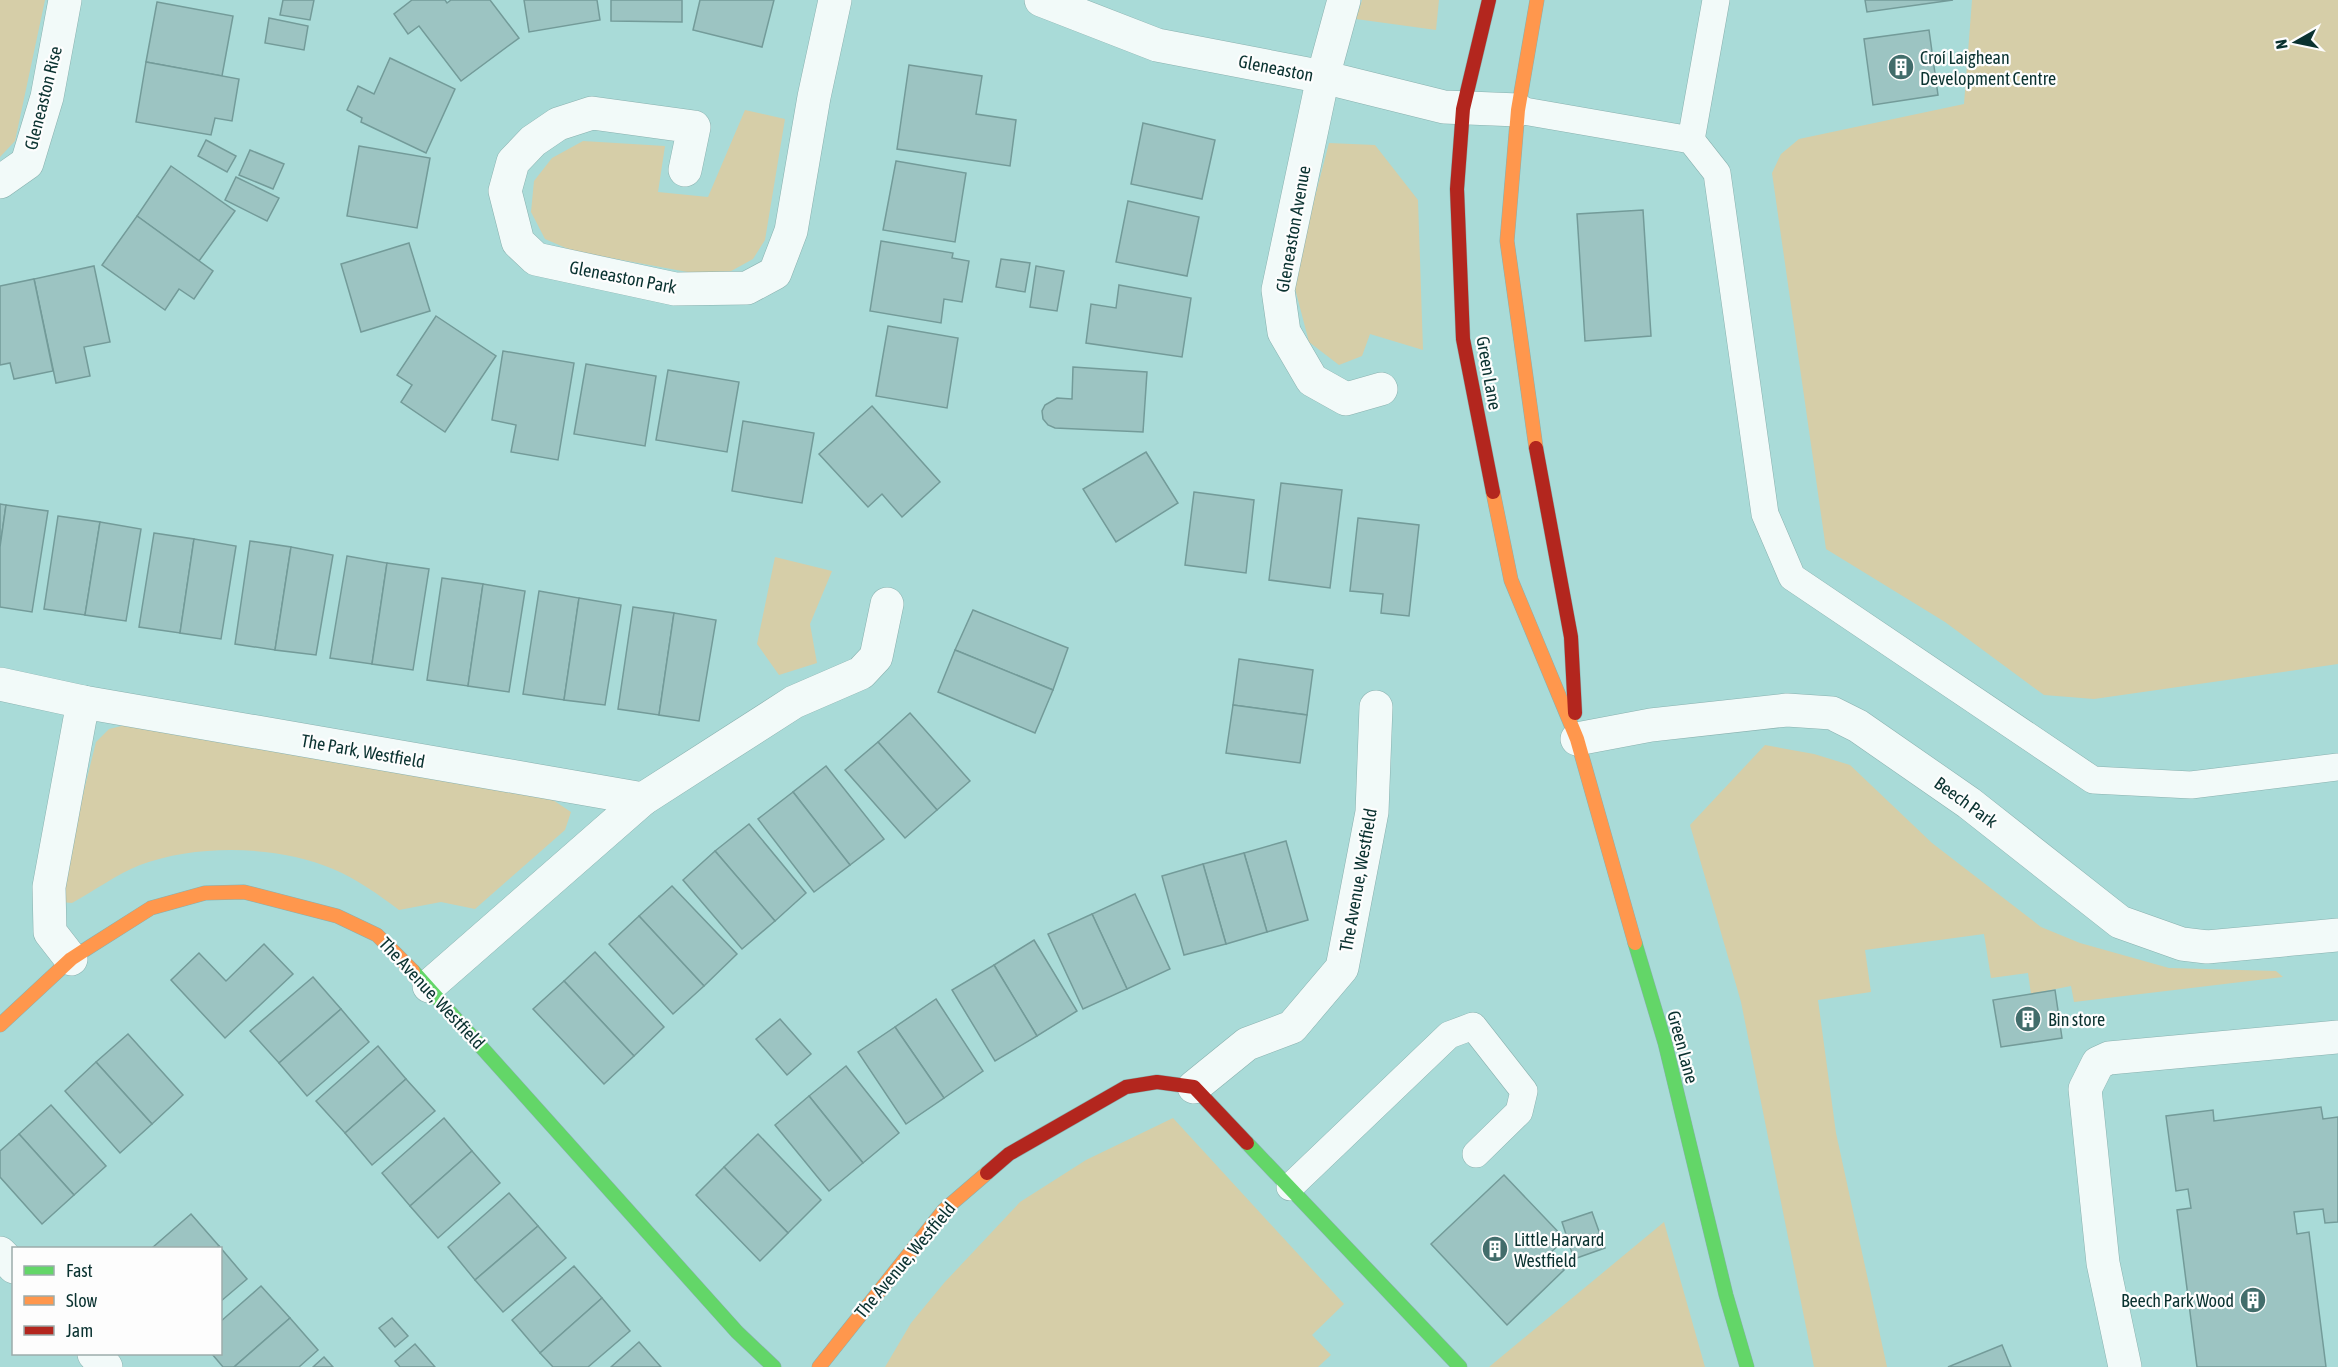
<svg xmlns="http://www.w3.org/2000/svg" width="2338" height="1367" font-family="'Asap Condensed',sans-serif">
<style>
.green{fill:#d6cea8}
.building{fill:#9cc4c2;stroke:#739b99;stroke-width:1.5}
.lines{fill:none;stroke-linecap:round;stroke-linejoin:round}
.lane-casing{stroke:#89b1af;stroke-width:28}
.street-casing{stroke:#89b1af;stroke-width:34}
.fast-casing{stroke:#89b1af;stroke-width:15}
.slow-casing{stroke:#89b1af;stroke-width:15}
.jam-casing{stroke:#89b1af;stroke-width:15}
.lane{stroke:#f2faf9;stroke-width:27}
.street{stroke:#f2faf9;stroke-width:33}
.fast{stroke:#63d668;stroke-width:14}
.slow{stroke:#ff974d;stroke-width:14}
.jam{stroke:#b3261e;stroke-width:14}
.labels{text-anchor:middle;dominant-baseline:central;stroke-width:4.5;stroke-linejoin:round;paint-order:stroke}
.poi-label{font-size:18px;fill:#0a3230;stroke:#fdfdfd;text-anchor:start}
.street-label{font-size:18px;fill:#0a3230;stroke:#fdfdfd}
</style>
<rect width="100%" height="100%" fill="#a9dbd8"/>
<g class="green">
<path d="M0 0H45L15 141 0 157Z"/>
<path d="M1362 0H1439L1436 30 1356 19Z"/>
<path d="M1972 0H2338V664L2094 699 2044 695 1945 622 1826 549 1772 173 1781 154 1799 139 1964 104Z"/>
<path d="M745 110 785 119 765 240 753 259 724 275 693 273 573 251 545 239 531 212 534 181 552 158 583 141 665 146 658 192 708 197Z"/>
<path d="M1329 143 1375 145 1418 200 1423 350 1370 334 1362 356 1339 365 1309 342 1293 281Z"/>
<path d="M775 557 832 571 810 624 817 663 779 675 757 644Z"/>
<path d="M130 724 553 800 571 812 565 830 475 909 441 902 399 910C379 895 357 879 333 869 277 845 197 844 140 865 117 874 94 891 72 903L60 902 65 867 96 742 109 729Z"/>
<path d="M1765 745 1814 754 1850 765 1932 843 2041 927 2080 943 2169 968 2276 971 2283 977 2074 1002 2071 986 2031 994 2028 973 1991 978 1984 934 1865 950 1871 992 1818 1000 1836 1133 1887 1367H1814L1741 1002 1690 825Z"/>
<path d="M1173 1118 1344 1304 1312 1335 1331 1355 1318 1367H885L911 1323 944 1283 1020 1202 1086 1160Z"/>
<path d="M1664 1222 1705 1367H1489Z"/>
</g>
<g class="building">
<path d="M283 0H314L310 20 280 15Z"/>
<path d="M412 0H445L447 3 451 0H490L519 38 461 81 419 26 408 34 394 14Z"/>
<path d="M524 0H597L600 20 529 32Z"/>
<path d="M611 0H682V22L611 21Z"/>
<path d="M700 0H774L762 47 693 30Z"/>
<path d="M1865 0H1953L1867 12Z"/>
<path d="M157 2 233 16 222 76 146 62Z"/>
<path d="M269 18 308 26 304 50 265 43Z"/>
<path d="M1929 30 1938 95 1873 105 1864 39Z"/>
<path d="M390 58 455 89 426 153 361 122 362 118 347 110 358 86 374 94Z"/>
<path d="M146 62 239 79 232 121 215 118 211 135 136 122Z"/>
<path d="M909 65 982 76 976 114 1016 120 1010 166 897 149Z"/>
<path d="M1143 123 1215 140 1202 199 1131 184Z"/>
<path d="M206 140 236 156 227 172 198 156Z"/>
<path d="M359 146 430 158 417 228 347 216Z"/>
<path d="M250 150 284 164 273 189 239 175Z"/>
<path d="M896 161 966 173 955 242 883 230Z"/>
<path d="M171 166 235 211 199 261 137 216Z"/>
<path d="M236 177 279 198 267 221 225 200Z"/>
<path d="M1128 201 1199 217 1187 276 1116 262Z"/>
<path d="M1643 210 1651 336 1585 341 1577 214Z"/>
<path d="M137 216 213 271 194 299 179 289 165 310 102 265Z"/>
<path d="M881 241 953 253 952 258 969 261 962 302 944 299 941 323 870 311Z"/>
<path d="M409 243 430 311 361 332 341 264Z"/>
<path d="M1001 259 1030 263 1025 292 996 287Z"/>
<path d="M94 266 110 342 84 347 90 376 56 383 34 279Z"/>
<path d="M1036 266 1064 271 1057 311 1030 307Z"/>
<path d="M34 279 53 371 14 379 10 363 0 365V286Z"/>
<path d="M1119 285 1191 298 1182 357 1086 343 1091 304 1116 308Z"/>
<path d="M436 316 496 356 445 432 401 402 412 385 397 375Z"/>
<path d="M888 326 958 338 947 408 876 396Z"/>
<path d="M503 351 574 363 558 460 511 452 516 425 492 420Z"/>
<path d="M586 364 656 376 645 446 574 434Z"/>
<path d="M1073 367 1147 372 1143 432 1055 428 1048 425 1043 419 1042 411 1045 405 1057 398 1072 399Z"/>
<path d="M668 370 739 382 727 452 656 440Z"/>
<path d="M872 406 940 482 902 517 882 494 868 507 819 454Z"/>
<path d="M743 421 814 433 802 503 732 491Z"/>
<path d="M1146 452 1178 503 1116 542 1083 489Z"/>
<path d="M1281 483 1342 490 1330 588 1269 580Z"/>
<path d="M1194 492 1254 500 1246 573 1185 565Z"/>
<path d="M0 504 6 505 0 547Z"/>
<path d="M6 505 48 511 32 612 0 607V547Z"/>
<path d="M58 516 100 522 85 615 44 609Z"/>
<path d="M1358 518 1419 525 1409 616 1381 613 1383 594 1350 591Z"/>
<path d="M100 522 141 529 126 621 85 615Z"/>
<path d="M154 533 194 539 180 633 139 627Z"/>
<path d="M194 539 236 546 221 639 180 633Z"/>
<path d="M250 541 291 547 275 650 235 644Z"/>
<path d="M291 547 333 555 316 655 275 650Z"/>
<path d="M347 556 387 563 372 664 330 658Z"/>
<path d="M387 563 429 569 413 670 372 664Z"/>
<path d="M442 578 483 584 468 686 427 680Z"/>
<path d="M483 584 525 591 509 692 468 686Z"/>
<path d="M539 591 579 598 564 700 523 694Z"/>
<path d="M579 598 621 605 605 705 564 700Z"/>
<path d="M633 607 674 613 659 715 618 709Z"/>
<path d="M973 610 1068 648 1053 690 955 650Z"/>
<path d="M674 613 716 620 699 721 659 715Z"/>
<path d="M955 650 1053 690 1035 733 938 692Z"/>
<path d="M1239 659 1313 670 1307 715 1233 705Z"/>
<path d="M1233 705 1307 715 1300 763 1226 753Z"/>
<path d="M910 713 970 781 937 810 878 742Z"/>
<path d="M878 742 937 810 905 838 845 770Z"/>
<path d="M826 766 884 839 850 865 793 792Z"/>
<path d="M793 792 850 865 814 892 758 819Z"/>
<path d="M749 824 806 893 775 921 715 851Z"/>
<path d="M1286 841 1308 920 1267 932 1244 853Z"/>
<path d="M715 851 775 921 742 949 683 880Z"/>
<path d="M1244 853 1267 932 1226 944 1203 864Z"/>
<path d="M1203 864 1226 944 1184 955 1162 876Z"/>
<path d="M672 886 737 954 704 986 639 916Z"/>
<path d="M1135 894 1170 969 1127 989 1092 914Z"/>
<path d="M1092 914 1127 989 1083 1009 1048 934Z"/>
<path d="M639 916 704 986 673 1014 609 944Z"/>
<path d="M1034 940 1077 1011 1037 1036 994 965Z"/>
<path d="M264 944 293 974 225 1038 171 980 199 953 226 981Z"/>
<path d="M595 952 664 1027 634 1056 564 981Z"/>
<path d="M994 965 1037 1036 995 1061 952 990Z"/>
<path d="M313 977 341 1009 279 1063 250 1031Z"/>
<path d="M564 981 634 1056 604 1084 533 1009Z"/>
<path d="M2055 990 2062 1038 2001 1047 1993 1000Z"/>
<path d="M936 999 983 1071 944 1098 895 1027Z"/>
<path d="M341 1009 369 1042 307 1096 279 1063Z"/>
<path d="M780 1019 811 1054 787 1075 756 1039Z"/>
<path d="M895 1027 944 1098 906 1124 858 1052Z"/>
<path d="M128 1034 183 1095 152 1124 96 1062Z"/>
<path d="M378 1046 406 1079 345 1133 316 1101Z"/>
<path d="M96 1062 152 1124 120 1153 65 1091Z"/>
<path d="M846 1066 899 1133 863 1163 809 1096Z"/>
<path d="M406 1079 435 1111 372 1165 345 1133Z"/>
<path d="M809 1096 863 1163 829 1191 775 1125Z"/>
<path d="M51 1105 106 1166 74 1195 19 1134Z"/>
<path d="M2321 1107 2323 1119 2338 1117V1222L2325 1223 2323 1209 2294 1212 2297 1234 2309 1232 2326 1367H2197L2177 1210 2191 1208 2188 1189 2176 1191 2166 1116 2213 1110 2214 1121Z"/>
<path d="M444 1118 472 1151 410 1206 382 1173Z"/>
<path d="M19 1134 74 1195 42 1224 0 1177V1151Z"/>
<path d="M758 1134 821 1200 788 1233 724 1167Z"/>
<path d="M472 1151 500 1183 438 1238 410 1206Z"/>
<path d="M724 1167 788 1233 760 1261 696 1195Z"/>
<path d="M1504 1175 1565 1239 1548 1255 1564 1270 1507 1325 1431 1244Z"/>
<path d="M509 1193 538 1226 475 1280 448 1247Z"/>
<path d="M1592 1212 1605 1248 1574 1259 1562 1222Z"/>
<path d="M191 1214 219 1246 217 1248H152Z"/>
<path d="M538 1226 566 1258 503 1312 475 1280Z"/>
<path d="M219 1246 247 1279 220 1302V1248H217Z"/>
<path d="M574 1266 602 1298 540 1353 512 1320Z"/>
<path d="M261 1286 290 1318 234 1367H223L212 1354H220V1322Z"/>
<path d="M602 1298 630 1331 588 1367H553L540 1353Z"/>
<path d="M290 1318 318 1350 299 1367H234Z"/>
<path d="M392 1318 408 1336 395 1347 379 1328Z"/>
<path d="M639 1342 661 1367H611Z"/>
<path d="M415 1344 435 1367H400L395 1361Z"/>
<path d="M2002 1345 2011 1367H1948Z"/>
<path d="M324 1357 333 1367H313Z"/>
</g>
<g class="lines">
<defs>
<g id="lane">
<path d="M1518 110 1691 140 1717 173 1765 514 1792 577 2093 780 2191 785 2338 767"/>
<path d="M1691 140 1716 0"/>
<path d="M1290 1187 1449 1035 1473 1026 1524 1091 1519 1112 1476 1154"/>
</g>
<g id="street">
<path d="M1041 0 1157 45 1323 77 1444 107 1518 110"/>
<path d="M1344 0 1323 77 1278 290 1284 332 1312 380 1346 399 1381 389"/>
<path d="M685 170 694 127 592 113 558 124 533 141 513 162 505 191 518 242 536 259 675 289 747 288 775 273 791 231 814 97 835 0"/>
<path d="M0 182 27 163 47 97 65 0"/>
<path d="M0 684 83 702"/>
<path d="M1577 739 1651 725 1787 710 1832 713 1858 726 1969 803 2120 922 2182 944 2207 947 2338 935"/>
<path d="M71 959 50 932 49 887 83 702 643 799"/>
<path d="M429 986 643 799 794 702 861 673 876 657 887 604"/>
<path d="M1194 1087 1247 1044 1292 1027 1342 968 1372 812 1376 707"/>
<path d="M0 1253 14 1267"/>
<path d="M94 1354 106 1367"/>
<path d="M2125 1367 2103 1263 2085 1089 2098 1063 2109 1058 2338 1037"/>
</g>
<g id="fast">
<path d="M1635 943 1665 1043 1726 1295 1747 1367"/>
<path d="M413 971 737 1332 774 1367"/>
<path d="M1247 1143 1460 1367"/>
</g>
<g id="slow">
<path d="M1536 448 1507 241 1518 110 1537 0"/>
<path d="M1493 492 1511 580 1577 739 1635 943"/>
<path d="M0 1025 71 959 91 946 151 908 205 893 244 892 337 916 377 935 413 971"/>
<path d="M819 1367 944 1210 987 1173"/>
</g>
<g id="jam">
<path d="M1489 0 1463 109 1457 189 1463 339 1493 492"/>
<path d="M1536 448 1571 637 1575 713"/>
<path d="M987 1173 1009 1154 1126 1087 1157 1082 1194 1087 1247 1143"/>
</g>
</defs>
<use href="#lane" class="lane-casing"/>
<use href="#street" class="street-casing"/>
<use href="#fast" class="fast-casing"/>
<use href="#slow" class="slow-casing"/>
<use href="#jam" class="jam-casing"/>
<use href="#lane" class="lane"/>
<use href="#street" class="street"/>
<use href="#fast" class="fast"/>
<use href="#slow" class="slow"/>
<use href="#jam" class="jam"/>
</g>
<defs>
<symbol id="building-disc" viewBox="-11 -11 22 22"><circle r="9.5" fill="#426d6b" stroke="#fdfdfd"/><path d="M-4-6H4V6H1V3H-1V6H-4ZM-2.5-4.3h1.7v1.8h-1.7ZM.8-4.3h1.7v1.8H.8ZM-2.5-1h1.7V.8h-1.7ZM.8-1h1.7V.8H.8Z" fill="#fff"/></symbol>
</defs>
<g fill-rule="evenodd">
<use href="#building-disc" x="1886" y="52" width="30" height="30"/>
<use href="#building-disc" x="2013" y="1004" width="30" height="30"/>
<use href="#building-disc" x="1480" y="1234" width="30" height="30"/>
<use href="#building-disc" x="2238" y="1285" width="30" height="30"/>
</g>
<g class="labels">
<g class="poi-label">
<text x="1920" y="57">Croí Laighean<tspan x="1920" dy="21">Development Centre</tspan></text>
<text x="2048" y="1019">Bin store</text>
<text x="1514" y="1239">Little Harvard<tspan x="1514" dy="21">Westfield</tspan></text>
<text x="2234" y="1300" text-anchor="end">Beech Park Wood</text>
</g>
<g class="street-label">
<text transform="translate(1276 68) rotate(11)">Gleneaston</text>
<text transform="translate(43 98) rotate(-76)">Gleneaston Rise</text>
<text transform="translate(1293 229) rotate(-80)">Gleneaston Avenue</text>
<text transform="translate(623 277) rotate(11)">Gleneaston Park</text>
<text transform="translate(1489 373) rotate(80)">Green Lane</text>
<text transform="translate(363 751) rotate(10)">The Park, Westfield</text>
<text transform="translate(1966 802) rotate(36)">Beech Park</text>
<text transform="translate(1358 880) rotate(-80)">The Avenue, Westfield</text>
<text transform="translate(432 993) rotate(47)">The Avenue, Westfield</text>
<text transform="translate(1683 1047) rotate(75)">Green Lane</text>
<text transform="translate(905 1260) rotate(-50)">The Avenue, Westfield</text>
</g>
</g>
<rect x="12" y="1247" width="210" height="108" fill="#fdfdfd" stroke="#9cacab" stroke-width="1.5"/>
<rect x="24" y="1266" width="30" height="9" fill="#63d668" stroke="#9cacab" stroke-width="1.5"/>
<text x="66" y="1277" font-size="18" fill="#0a3230">Fast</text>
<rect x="24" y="1296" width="30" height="9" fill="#ff974d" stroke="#9cacab" stroke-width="1.5"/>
<text x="66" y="1307" font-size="18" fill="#0a3230">Slow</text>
<rect x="24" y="1326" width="30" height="9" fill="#b3261e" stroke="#9cacab" stroke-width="1.5"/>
<text x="66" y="1337" font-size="18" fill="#0a3230">Jam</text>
<g transform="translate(2296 42) rotate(261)" stroke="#fdfdfd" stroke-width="4.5" paint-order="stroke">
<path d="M0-4.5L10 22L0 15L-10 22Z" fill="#0a3230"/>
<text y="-9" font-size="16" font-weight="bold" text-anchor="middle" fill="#0a3230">N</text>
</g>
</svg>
